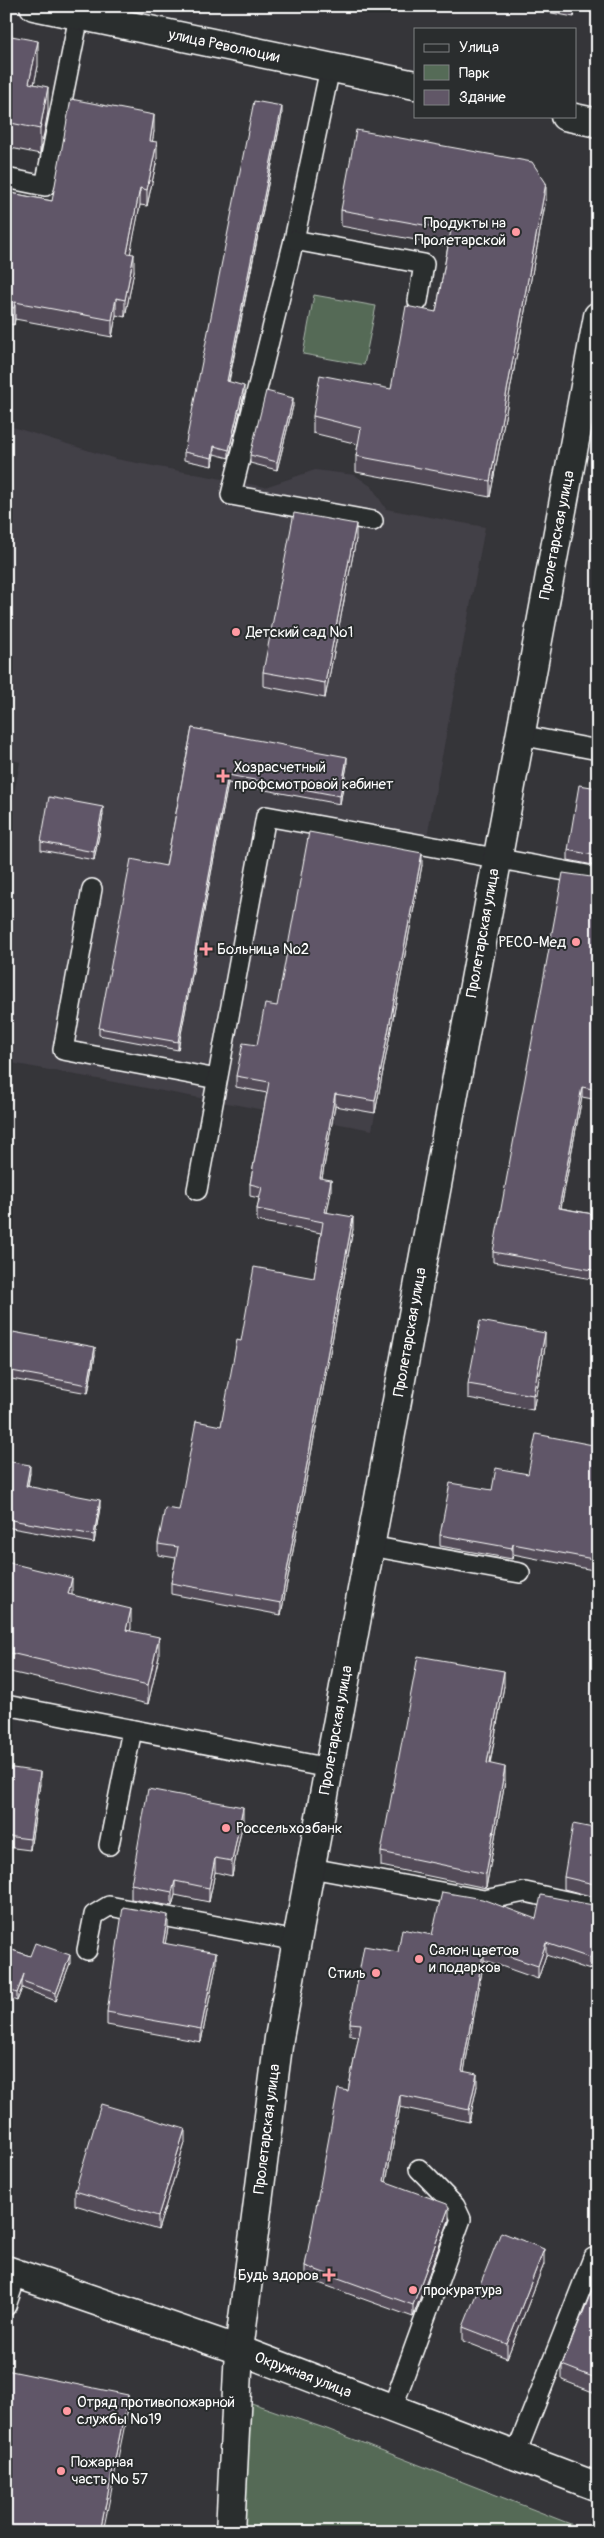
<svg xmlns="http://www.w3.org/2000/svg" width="604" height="2538" font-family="Pangolin,sans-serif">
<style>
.built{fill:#423f47}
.green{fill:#556b57;stroke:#aab5ab}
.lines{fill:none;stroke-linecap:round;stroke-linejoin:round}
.lane-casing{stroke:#fff;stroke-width:22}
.street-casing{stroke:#fff;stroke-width:31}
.secondary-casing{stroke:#fff;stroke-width:31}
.lane{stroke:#2a2d2e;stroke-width:19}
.street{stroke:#2a2d2e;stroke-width:28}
.secondary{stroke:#2a2d2e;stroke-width:28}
.wall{fill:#534b59;stroke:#fff}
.shaded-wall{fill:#443d48;stroke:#fff}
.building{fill:#615767;stroke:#fff}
.poi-dot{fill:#ff9aa2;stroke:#2a2d2e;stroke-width:2}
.labels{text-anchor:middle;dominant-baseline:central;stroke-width:4;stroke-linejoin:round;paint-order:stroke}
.street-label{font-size:15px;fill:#fff;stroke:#2a2d2e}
.poi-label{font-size:15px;fill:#fff;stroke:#2a2d2e;text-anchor:start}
</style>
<rect width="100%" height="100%" fill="#353539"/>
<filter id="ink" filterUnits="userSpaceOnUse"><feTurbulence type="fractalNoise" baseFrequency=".02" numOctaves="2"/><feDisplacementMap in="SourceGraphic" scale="10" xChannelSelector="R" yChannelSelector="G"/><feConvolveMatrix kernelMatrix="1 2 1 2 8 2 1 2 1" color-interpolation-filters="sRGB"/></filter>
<g filter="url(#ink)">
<path class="built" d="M6 425 116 459 265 487 315 470 355 475 372 487 386 509 485 527 372 1130 6 1062V836L20 762 6 759Z"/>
<g class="green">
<path d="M314 295 376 306 364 365 303 354Z"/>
<path d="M237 2398 327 2429 591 2532H230Z"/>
</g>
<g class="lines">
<defs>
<g id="lane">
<path d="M330 68 294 240 231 495 373 521"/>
<path d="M6 178 45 186 79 16"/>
<path d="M294 240 424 264 418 301"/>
<path d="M520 735 598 750"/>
<path d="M92 889 63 1050 217 1079"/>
<path d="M197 1190 266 816 598 877"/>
<path d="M370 1546 520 1573"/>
<path d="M6 1705 329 1768"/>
<path d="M109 1845 132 1730"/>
<path d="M311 1868 484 1900 525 1892 598 1908"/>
<path d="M87 1950 94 1915 109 1906 297 1941"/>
<path d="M6 2306 17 2274"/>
<path d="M392 2409 461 2219 455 2206 419 2169"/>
<path d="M515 2456 593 2258"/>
</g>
<g id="street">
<path d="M34 6 415 85"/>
<path d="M565 116 598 123"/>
<path d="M239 2350 598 2487"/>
</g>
<g id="secondary">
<path d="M6 2270 239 2350"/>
<path d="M230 2532 239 2350 279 2038 598 316"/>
</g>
</defs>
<use href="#lane" class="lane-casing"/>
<use href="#street" class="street-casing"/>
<use href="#secondary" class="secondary-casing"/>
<use href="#lane" class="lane"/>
<use href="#street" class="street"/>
<use href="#secondary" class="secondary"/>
</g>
<g class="wall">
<path d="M514 6H576L574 17Z"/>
<path d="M6 35 38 66 34 84 48 112 40 154 6 147Z"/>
<path d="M282 114 229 382 244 394 229 458 214 454 212 466 184 460V452Z"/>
<path d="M154 131 152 142 157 159 147 206 140 205 130 253 134 271 125 317 116 315 112 337 15 319 14 325 6 323V192L52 201Z"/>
<path d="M546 199 490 497 356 472V456L358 444 313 433V416L391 389 436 312 448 246 341 226V210Z"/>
<path d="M293 406 277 470 250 463V455Z"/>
<path d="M356 539 325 698 263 686V672Z"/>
<path d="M192 728 347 765 340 804 228 783 178 1050 99 1035V1028L166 866Z"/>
<path d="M598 788V866L568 860V850Z"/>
<path d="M103 815 94 860 41 850V842Z"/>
<path d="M422 865 375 1113 335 1106 322 1178 331 1191 327 1212 353 1229 281 1615 171 1594V1583L176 1558 158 1555V1544L179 1510 221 1426 241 1341 314 1278 321 1233 257 1221V1209L259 1198 250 1196V1184L267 1093 236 1087V1076L257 1045 277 1006Z"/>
<path d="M598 878V1100L582 1097 561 1208 598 1215V1280L493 1262V1252Z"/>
<path d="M545 1347 533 1410 468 1398V1384Z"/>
<path d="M95 1355 88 1393 6 1378V1368Z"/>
<path d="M598 1446 593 1570 513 1554 512 1559 440 1546V1535L492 1490 528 1474Z"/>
<path d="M6 1461 30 1473 28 1486 100 1507 94 1543 6 1527Z"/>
<path d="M6 1562 72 1595 131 1628 130 1631 159 1656 148 1704 6 1671Z"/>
<path d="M504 1686 490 1764 505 1781 486 1888 381 1866V1852Z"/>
<path d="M6 1767 40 1784 30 1850 6 1847Z"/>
<path d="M243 1821 232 1876 215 1872 209 1902 175 1895 172 1906 131 1899V1884Z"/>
<path d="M598 1829V1898L564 1889V1877Z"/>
<path d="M598 1906 590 1970 546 1955 538 1979 484 1960 464 2071 477 2086 469 2122 400 2107 386 2182 449 2220 413 2317 305 2278V2266L348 2091 359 2036 350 2035V2023L398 1952 432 1935 536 1919Z"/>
<path d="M168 1928 165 1943 216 1966 201 2042 107 2025V2012Z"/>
<path d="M6 1948 30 1956 70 1963 56 2001 22 1988 17 2001 6 1997Z"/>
<path d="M185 2143 158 2230 75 2205V2191Z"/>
<path d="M544 2264 507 2358 463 2341V2327Z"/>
<path d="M598 2275V2394L562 2380V2365Z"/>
</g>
<g class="shaded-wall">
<path d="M574 6H576L574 17Z"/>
<path d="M38 41V66L29 108V83Z"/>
<path d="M48 87V112L40 154V129Z"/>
<path d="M282 106V114L227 389V381Z"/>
<path d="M154 115V131L150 158V141Z"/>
<path d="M157 142V159L147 206V190Z"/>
<path d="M546 183V199L490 497V481Z"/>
<path d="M140 188V205L127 270V253Z"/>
<path d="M134 254V271L125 317V300Z"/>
<path d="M116 298V315L112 337V320Z"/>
<path d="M15 302V319L14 325V308Z"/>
<path d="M244 386V394L229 458V450Z"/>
<path d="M293 398V406L277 470V462Z"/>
<path d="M214 446V454L212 466V458Z"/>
<path d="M356 524V539L325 698V683Z"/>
<path d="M347 757V765L340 804V796Z"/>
<path d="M228 775V783L178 1050V1042Z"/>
<path d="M103 807V815L94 860V852Z"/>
<path d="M422 853V865L375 1113V1101Z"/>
<path d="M582 1087V1097L559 1218V1208Z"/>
<path d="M335 1094V1106L320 1189V1178Z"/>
<path d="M331 1180V1191L325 1223V1212Z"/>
<path d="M353 1217V1229L281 1615V1603Z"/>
<path d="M545 1333V1347L533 1410V1395Z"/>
<path d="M95 1347V1355L88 1393V1385Z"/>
<path d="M30 1465V1473L26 1494V1486Z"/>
<path d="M100 1500V1507L94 1543V1535Z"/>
<path d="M598 1533V1544L593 1570V1559Z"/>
<path d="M513 1544V1554L512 1559V1548Z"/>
<path d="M72 1578V1597L68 1594Z"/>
<path d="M131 1609V1628L126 1649V1630Z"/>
<path d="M159 1637V1656L148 1704V1685Z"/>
<path d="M504 1671V1686L487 1778V1763Z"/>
<path d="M505 1767V1781L486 1888V1874Z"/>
<path d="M40 1772V1784L30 1850V1839Z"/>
<path d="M243 1807V1821L232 1876V1861Z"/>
<path d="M215 1858V1872L209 1902V1888Z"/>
<path d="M175 1881V1895L172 1906V1892Z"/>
<path d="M168 1915V1928L163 1956V1943Z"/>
<path d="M598 1938V1950L590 1970V1958Z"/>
<path d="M546 1943V1955L538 1979V1966Z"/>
<path d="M484 1948V1960L462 2083V2071Z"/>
<path d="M216 1953V1966L201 2042V2029Z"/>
<path d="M70 1955V1963L56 2001V1993Z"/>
<path d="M22 1981V1988L17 2001V1993Z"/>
<path d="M477 2074V2086L469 2122V2110Z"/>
<path d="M400 2095V2107L384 2193V2181Z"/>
<path d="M185 2129V2143L158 2230V2216Z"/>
<path d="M449 2207V2220L413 2317V2305Z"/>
<path d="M544 2249V2264L507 2358V2344Z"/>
<path d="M128 2395V2409L103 2532H100Z"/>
</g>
<g class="building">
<path d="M6 35 38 41 29 83 48 87 40 129 6 122Z"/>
<path d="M71 99 154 115 150 141 157 142 147 190 140 188 127 253 134 254 125 300 116 298 112 320 15 302 14 308 6 306V192L52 201Z"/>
<path d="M254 101 282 106 227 381 244 386 229 450 214 446 212 458 184 452Z"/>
<path d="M356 130 532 162 546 183 490 481 356 456 361 428 313 416 320 375 391 389 406 306 436 312 451 230 341 210Z"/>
<path d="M266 391 293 398 277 462 250 455Z"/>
<path d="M294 513 356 524 325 683 263 672Z"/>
<path d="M192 728 347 757 340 796 228 775 178 1042 99 1028 131 859 166 866Z"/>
<path d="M579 785 598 788V856L568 850Z"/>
<path d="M49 797 103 807 94 852 41 842Z"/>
<path d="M309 832 422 853 375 1101 335 1094 320 1178 331 1180 325 1212 353 1217 281 1603 171 1583 178 1547 158 1544 165 1508 179 1510 196 1421 221 1426 237 1340 241 1341 254 1267 314 1278 323 1222 257 1209 262 1187 250 1184 269 1082 236 1076 243 1043 257 1045 265 1004 277 1006Z"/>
<path d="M563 873 598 878V1090L582 1087 559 1208 598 1215V1271L493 1252Z"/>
<path d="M480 1321 545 1333 533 1395 468 1384Z"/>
<path d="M13 1332 95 1347 88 1385 6 1370Z"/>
<path d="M536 1434 598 1446V1533L593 1559 513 1544 512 1548 440 1535 450 1483 492 1490 496 1468 528 1474Z"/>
<path d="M6 1461 30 1465 26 1486 100 1500 94 1535 6 1519Z"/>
<path d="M6 1562 72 1578 68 1594 131 1609 126 1630 159 1637 148 1685 6 1652Z"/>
<path d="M418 1656 504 1671 487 1763 505 1767 486 1874 381 1852Z"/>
<path d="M6 1767 40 1772 30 1839 6 1836Z"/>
<path d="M148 1789 243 1807 232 1861 215 1858 209 1888 175 1881 172 1892 131 1884Z"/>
<path d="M573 1824 598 1829V1885L564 1877Z"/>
<path d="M442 1892 482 1899 536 1919 541 1895 598 1906V1938L590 1958 546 1943 538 1966 484 1948 462 2071 477 2074 469 2110 400 2095 384 2181 447 2204 449 2207 413 2305 305 2266 338 2089 348 2091 361 2024 350 2023 364 1946 398 1952 402 1929 432 1935Z"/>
<path d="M123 1907 168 1915 163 1943 216 1953 201 2029 107 2012Z"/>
<path d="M35 1943 70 1955 56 1993 22 1981 24 1974 17 1993 6 1989V1948L30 1956Z"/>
<path d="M101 2104 185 2129 158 2216 75 2191Z"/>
<path d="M501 2232 544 2249 507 2344 463 2327Z"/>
<path d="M598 2275V2379L562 2365Z"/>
<path d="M6 2370 128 2395 100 2532H6Z"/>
</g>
</g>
<g class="poi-dot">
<circle cx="516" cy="232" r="5"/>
<circle cx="236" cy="632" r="5"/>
<path d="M220.5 768.5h5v5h5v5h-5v5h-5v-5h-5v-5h5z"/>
<circle cx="576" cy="942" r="5"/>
<path d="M203.5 941.5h5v5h5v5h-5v5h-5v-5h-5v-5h5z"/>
<circle cx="226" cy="1828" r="5"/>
<circle cx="419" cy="1959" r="5"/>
<circle cx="376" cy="1973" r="5"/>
<path d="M326.5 2267.5h5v5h5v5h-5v5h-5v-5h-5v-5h5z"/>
<circle cx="413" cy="2290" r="5"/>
<circle cx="67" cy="2411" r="5"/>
<circle cx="61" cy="2471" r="5"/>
</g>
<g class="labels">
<g class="street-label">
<text transform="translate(224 46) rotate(12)">улица Революции</text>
<text transform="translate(557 535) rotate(-79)">Пролетарская улица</text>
<text transform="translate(483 933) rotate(-80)">Пролетарская улица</text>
<text transform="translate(410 1332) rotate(-80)">Пролетарская улица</text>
<text transform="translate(336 1730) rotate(-80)">Пролетарская улица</text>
<text transform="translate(267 2129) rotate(-83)">Пролетарская улица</text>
<text transform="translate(303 2375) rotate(21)">Окружная улица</text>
</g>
<g class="poi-label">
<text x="506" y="223" text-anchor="end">Продукты на<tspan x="506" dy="17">Пролетарской</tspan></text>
<text x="246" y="632">Детский сад №1</text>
<text x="234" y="767">Хозрасчетный<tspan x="234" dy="17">профсмотровой кабинет</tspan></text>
<text x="566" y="942" text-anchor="end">РЕСО-Мед</text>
<text x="217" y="949">Больница №2</text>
<text x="236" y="1828">Россельхозбанк</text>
<text x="429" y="1950">Салон цветов<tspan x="429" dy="17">и подарков</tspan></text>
<text x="366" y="1973" text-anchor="end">Стиль</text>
<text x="319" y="2275" text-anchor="end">Будь здоров</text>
<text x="423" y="2290">прокуратура</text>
<text x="77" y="2402">Отряд противопожарной<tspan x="77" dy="17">службы №19</tspan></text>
<text x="71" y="2462">Пожарная<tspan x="71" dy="17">часть № 57</tspan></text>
</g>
</g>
<rect width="604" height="2538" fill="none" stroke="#2a2d2e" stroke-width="25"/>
<rect x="12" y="12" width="579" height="2513" fill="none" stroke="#fff" stroke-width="2" filter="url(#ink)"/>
<rect x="414" y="28" width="162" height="90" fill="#2a2d2e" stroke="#7f8182"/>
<rect x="424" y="44" width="25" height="8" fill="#2a2d2e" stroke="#7f8182"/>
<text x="459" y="52" font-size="15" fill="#ffffff">Улица</text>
<rect x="424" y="65" width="25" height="15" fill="#556b57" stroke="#7f8182"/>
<text x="459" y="78" font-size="15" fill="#ffffff">Парк</text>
<rect x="424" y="90" width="25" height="15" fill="#615767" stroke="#7f8182"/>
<text x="459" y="102" font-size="15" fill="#ffffff">Здание</text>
</svg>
